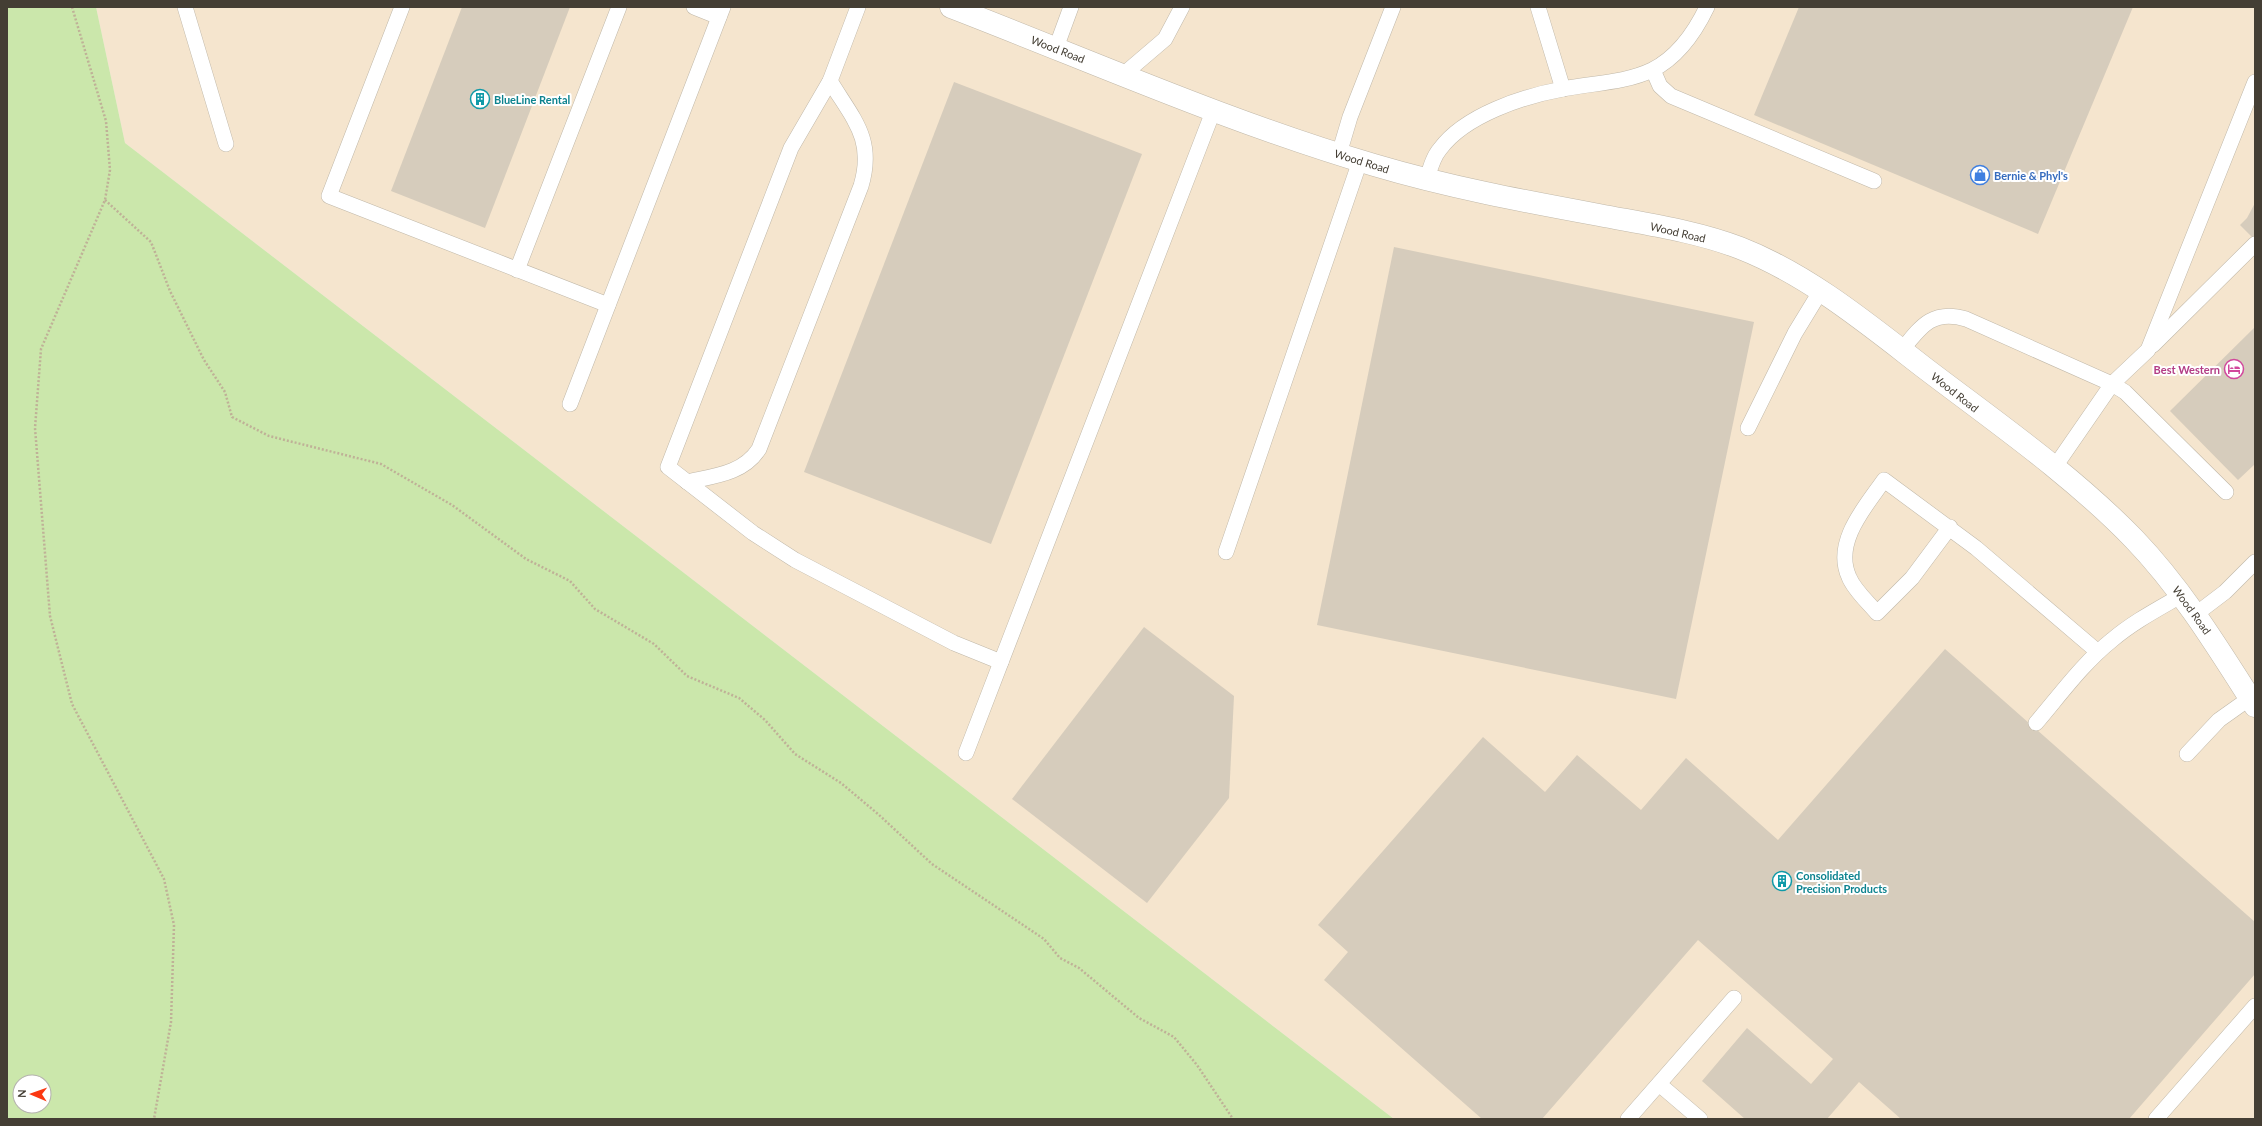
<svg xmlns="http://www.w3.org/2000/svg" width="2262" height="1126" font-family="Lato,sans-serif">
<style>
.commercial{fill:#f5e5ce}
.green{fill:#cbe7ab;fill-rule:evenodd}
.building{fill:#d6ccbc}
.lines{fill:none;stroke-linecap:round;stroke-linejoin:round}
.lane-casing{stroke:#c0b8a9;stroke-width:16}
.street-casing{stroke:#c0b8a9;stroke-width:23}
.path{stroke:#bfb197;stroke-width:2.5;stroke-dasharray:2 2;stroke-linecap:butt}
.lane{stroke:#fff;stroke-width:15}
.street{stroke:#fff;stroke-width:22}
.labels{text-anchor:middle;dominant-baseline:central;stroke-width:4;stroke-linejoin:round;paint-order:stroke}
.street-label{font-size:11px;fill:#443e34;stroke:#fff}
.culture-label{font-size:11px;font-weight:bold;fill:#0d838f;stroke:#fff;text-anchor:start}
.shop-label{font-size:11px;font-weight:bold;fill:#366cbe;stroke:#fff;text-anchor:start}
.hotel-label{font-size:11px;font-weight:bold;fill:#b23c85;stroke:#fff;text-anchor:end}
</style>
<rect width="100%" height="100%" fill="#f2eee3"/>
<path class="commercial" d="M96 7H2255V1119H1394L125 143Z"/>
<path class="green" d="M7 7H96L125 143 1394 1119H7ZM20 1082H44V1106H20Z"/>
<g class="building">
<path d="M462 7H570L485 228 391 191Z"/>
<path d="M1799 7H2133L2038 234 1754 115Z"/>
<path d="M954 82 1142 154 991 544 804 472Z"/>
<path d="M2255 203V240L2240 225 2247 218Z"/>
<path d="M1394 247 1754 322 1676 699 1317 625Z"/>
<path d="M2255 327V464L2238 480 2170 411Z"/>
<path d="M1144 627 1234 696 1229 798 1147 903 1012 799Z"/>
<path d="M1945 649 2255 922V974L2129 1119H1901L1859 1082 1827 1119H1745L1702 1081 1747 1028 1811 1084 1833 1059 1698 940 1542 1119H1482L1324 980 1348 952 1318 925 1483 737 1545 792 1577 755 1641 810 1686 758 1778 840Z"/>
</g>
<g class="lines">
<defs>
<g id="lane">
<path d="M185 7 226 144"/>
<path d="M402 7 329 196 608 305"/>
<path d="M694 7 719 17"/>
<path d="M858 7 830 81 791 148 668 467 753 533 795 560 954 643 1001 662"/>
<path d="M1538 7 1563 89"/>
<path d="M1056 48 1071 7"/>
<path d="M1653 70 1660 86 1671 96 1874 181"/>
<path d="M1124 74 1165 39 1182 7"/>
<path d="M1339 154 1350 117 1393 7"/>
<path d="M1427 179C1430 169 1433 157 1440 149 1465 115 1524 96 1563 89 1592 83 1625 83 1652 70 1678 57 1695 32 1707 7"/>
<path d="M517 270 619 7"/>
<path d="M2153 345 2255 244"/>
<path d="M1902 350C1921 326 1933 309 1966 319L2112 384 2125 392 2226 492"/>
<path d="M570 404 723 7"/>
<path d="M1748 428 1795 333 1820 292"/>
<path d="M2054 468 2112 384 2148 350 2255 82"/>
<path d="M687 482C713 476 743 474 759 449L861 186C875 139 853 119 830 81"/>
<path d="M1950 527 1912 578 1877 613C1868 602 1854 590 1849 577 1833 542 1866 506 1884 480L1976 548 2098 652"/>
<path d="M1226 552 1360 161"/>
<path d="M2196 614 2225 592 2255 562"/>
<path d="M2036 723C2060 695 2083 663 2112 640 2133 622 2158 609 2182 595"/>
<path d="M966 753 1214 109"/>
<path d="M2187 754 2219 720 2250 698"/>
<path d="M1659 1084 1700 1119"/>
<path d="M1628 1119 1734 998"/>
<path d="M2156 1119 2255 1006"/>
</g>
<path id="street" d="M951 7C1091 61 1231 123 1374 165 1448 187 1523 201 1599 215 1646 224 1696 231 1740 248 1809 275 1869 325 1926 369 1997 423 2072 475 2134 539 2182 589 2218 648 2255 706"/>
</defs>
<use href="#lane" class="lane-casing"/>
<use href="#street" class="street-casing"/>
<g class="path">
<path d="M72 7 106 121 110 170 105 200 41 349 35 428 50 616 72 704 164 879 174 925 171 1022 154 1119"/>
<path d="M105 200 151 242 170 291 204 360 225 392 232 417 269 436 381 464 452 505 526 559 570 581 595 609 654 644 687 676 739 698 765 720 795 754 841 783 878 814 932 864 1044 939 1060 958 1079 968 1139 1018 1174 1037 1197 1065 1233 1119"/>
</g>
<use href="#lane" class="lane"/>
<use href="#street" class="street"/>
</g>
<defs>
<symbol id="building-ring" viewBox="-11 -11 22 22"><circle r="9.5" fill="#fff" stroke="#0f9aa8" stroke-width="1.5"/><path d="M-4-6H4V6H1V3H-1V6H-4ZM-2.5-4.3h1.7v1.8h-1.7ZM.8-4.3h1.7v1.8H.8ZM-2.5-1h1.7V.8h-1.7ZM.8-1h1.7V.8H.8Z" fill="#0f9aa8"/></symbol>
<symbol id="shop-ring" viewBox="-11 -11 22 22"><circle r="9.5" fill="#fff" stroke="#3f7fe0" stroke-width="1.5"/><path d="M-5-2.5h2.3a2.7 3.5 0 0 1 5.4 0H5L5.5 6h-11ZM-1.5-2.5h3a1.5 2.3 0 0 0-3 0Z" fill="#3f7fe0"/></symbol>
<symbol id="hotel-ring" viewBox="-11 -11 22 22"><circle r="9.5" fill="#fff" stroke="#d1479c" stroke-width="1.5"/><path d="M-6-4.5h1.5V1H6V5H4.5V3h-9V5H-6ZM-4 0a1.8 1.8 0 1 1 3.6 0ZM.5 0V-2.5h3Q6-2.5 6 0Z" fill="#d1479c"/></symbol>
</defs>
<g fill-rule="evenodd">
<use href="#building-ring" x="469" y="88" width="22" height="22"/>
<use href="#shop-ring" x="1969" y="164" width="22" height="22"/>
<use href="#hotel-ring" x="2223" y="358" width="22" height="22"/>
<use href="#building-ring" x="1771" y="870" width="22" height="22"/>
</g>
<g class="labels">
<g class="street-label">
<text transform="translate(1058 49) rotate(21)">Wood Road</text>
<text transform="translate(1362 161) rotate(17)">Wood Road</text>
<text transform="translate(1678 232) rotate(13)">Wood Road</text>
<text transform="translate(1955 392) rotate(38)">Wood Road</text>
<text transform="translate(2192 610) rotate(54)">Wood Road</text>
</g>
<g class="culture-label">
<text x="494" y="99">BlueLine Rental</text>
<text x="1796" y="875">Consolidated<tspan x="1796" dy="13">Precision Products</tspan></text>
</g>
<g class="shop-label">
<text x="1994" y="175">Bernie &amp; Phyl's</text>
</g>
<g class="hotel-label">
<text x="2220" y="369">Best Western</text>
</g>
</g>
<rect width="2262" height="1126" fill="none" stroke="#443e34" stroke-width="16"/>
<g transform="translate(32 1094) rotate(272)"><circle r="19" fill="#ffffff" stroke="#b4b2ae"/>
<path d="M0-3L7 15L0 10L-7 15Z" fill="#fb3812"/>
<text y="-6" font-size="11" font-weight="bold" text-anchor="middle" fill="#443e34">N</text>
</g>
</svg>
